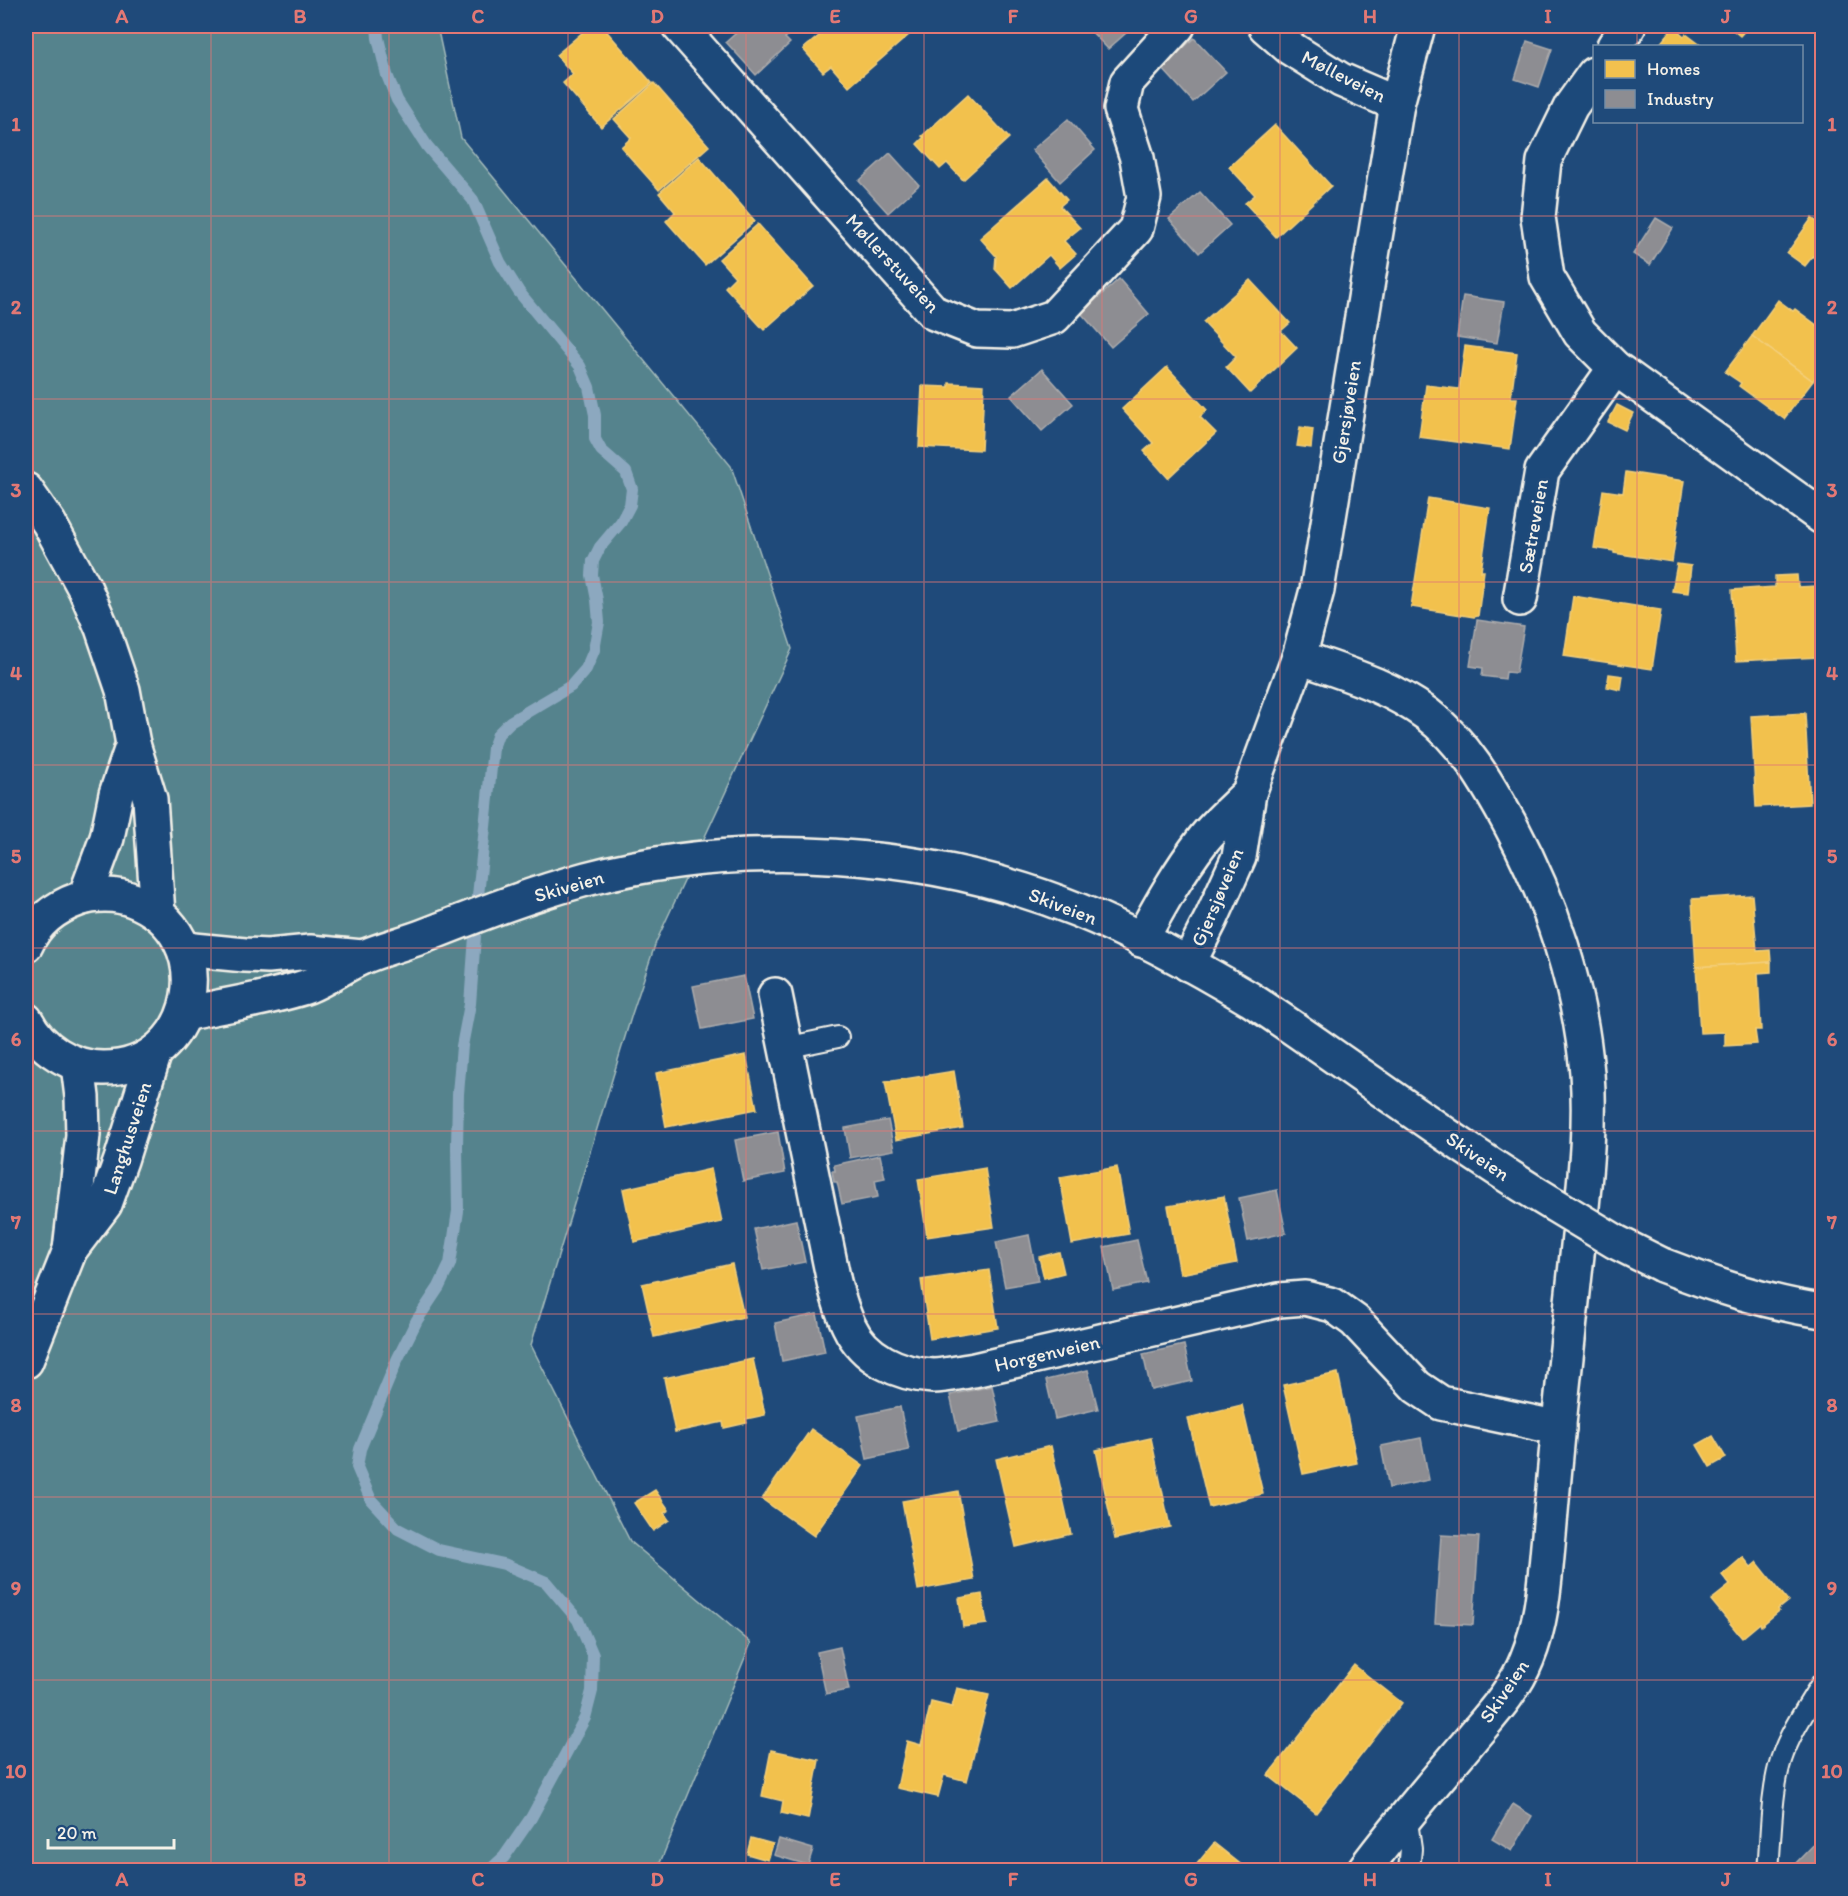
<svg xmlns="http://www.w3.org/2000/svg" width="1848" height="1896" font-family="Itim,sans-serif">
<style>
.green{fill:#55838d;stroke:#a4baba;stroke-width:1.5}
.homes{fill:#f2c14e;stroke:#f3cf7c;stroke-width:1.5}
.industry{fill:#8d8d92;stroke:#acabac;stroke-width:1.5}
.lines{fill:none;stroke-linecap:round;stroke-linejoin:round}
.stream{stroke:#8ca8bf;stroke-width:12}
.lane-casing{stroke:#f4f1e8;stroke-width:24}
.street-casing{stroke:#f4f1e8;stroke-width:38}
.primary-casing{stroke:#f4f1e8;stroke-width:38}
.lane{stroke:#1f4a7a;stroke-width:20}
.street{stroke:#1f4a7a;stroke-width:33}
.primary{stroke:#1f4a7a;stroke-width:33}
.primary-bridge-casing{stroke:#f4f1e8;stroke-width:38;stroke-linecap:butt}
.primary-bridge{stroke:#1f4a7a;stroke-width:33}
.grid{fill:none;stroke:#e27875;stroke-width:1.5;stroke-opacity:0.55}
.labels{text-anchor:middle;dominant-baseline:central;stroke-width:6;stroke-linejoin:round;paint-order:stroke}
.street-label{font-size:20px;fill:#f4f1e8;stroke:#1f4a7a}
.neatline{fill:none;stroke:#e27875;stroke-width:2}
.grid-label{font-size:20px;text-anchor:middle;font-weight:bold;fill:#e27875}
</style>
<rect width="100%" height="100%" fill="#1f4a7a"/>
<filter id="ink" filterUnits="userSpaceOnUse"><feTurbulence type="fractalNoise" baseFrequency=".0167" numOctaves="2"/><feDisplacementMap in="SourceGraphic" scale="12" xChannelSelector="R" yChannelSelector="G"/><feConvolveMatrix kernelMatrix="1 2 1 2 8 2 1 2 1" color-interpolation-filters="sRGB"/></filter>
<g filter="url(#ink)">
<path class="green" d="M26 26H437L461 138 731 466 792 649 656 942 632 1014 531 1345 630 1541 751 1643 657 1870H26Z"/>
<g class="homes">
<path d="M590 26H602L652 83 601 127 563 83 573 74 556 55Z"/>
<path d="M831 26H915L917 28 849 87 831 66 823 72 803 49Z"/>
<path d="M1728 26H1749L1740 36Z"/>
<path d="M1674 27 1684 36 1686 34 1702 46H1658Z"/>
<path d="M654 83 709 146 659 190 621 147 631 138 614 119Z"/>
<path d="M968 94 1009 138 963 180 947 163 940 169 917 144 924 137 922 136Z"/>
<path d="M1275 125 1331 186 1276 237 1245 203 1255 195 1229 167Z"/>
<path d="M699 157 755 221 705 265 666 221 675 212 659 193Z"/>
<path d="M1048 178 1067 200 1060 206 1080 228 1064 241 1076 254 1060 268 1049 255 1012 288 995 269 996 256 980 238Z"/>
<path d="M1812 218 1822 226V263L1813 256 1805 266 1787 253Z"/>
<path d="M758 224 813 286 764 330 725 287 735 277 719 259Z"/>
<path d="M1250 280 1290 323 1281 331 1297 348 1250 393 1226 367 1236 357 1203 322Z"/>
<path d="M1778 300 1793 311 1795 309 1822 329V367L1813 381 1752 336Z"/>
<path d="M1752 336 1813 381 1784 419 1739 386 1741 383 1725 372Z"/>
<path d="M1465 346 1517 353 1511 398H1517L1510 449 1419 437 1426 385 1459 389Z"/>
<path d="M1167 367 1207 410 1200 417 1216 433 1168 478 1144 451 1153 443 1122 409Z"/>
<path d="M949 383 984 385 981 450 919 447 922 386 949 387Z"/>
<path d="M1617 405 1633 413 1625 430 1608 422Z"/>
<path d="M1300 427 1313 429 1311 448 1297 446Z"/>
<path d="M1626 472 1684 481 1672 562 1614 553V551L1594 548 1603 490 1623 493Z"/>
<path d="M1428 498 1490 508 1481 571H1484L1478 616 1474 617 1411 607Z"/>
<path d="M1677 564 1691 566 1688 593 1672 591Z"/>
<path d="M1797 575 1798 587 1817 586 1821 657 1736 661 1732 590 1775 587V576Z"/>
<path d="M1573 596 1661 610 1652 669 1564 656Z"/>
<path d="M1609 674 1623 676 1621 690 1607 687Z"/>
<path d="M1805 713 1810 804 1756 807 1751 716Z"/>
<path d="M1752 895 1757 951 1770 950 1771 962 1696 967 1692 899Z"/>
<path d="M1771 962V972L1758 973 1761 1030H1755L1757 1044 1725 1046V1032L1700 1033 1696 967Z"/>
<path d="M746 1055 757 1109 666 1127 656 1073Z"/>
<path d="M954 1071 963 1128 896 1140 885 1082Z"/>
<path d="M1117 1167 1129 1234 1072 1244 1060 1177Z"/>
<path d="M985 1168 994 1227 927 1237 918 1179Z"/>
<path d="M711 1169 722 1222 634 1242 623 1189Z"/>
<path d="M1224 1196 1237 1263 1180 1274 1168 1206Z"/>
<path d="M1059 1252 1064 1273 1044 1278 1039 1257Z"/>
<path d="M732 1264 744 1317 654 1337 642 1284Z"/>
<path d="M989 1270 998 1328 930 1339 921 1280Z"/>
<path d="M753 1359 765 1415 746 1419 747 1423 724 1428 723 1422 675 1432 664 1378Z"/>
<path d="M1338 1373 1357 1463 1303 1474 1283 1385Z"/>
<path d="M1242 1405 1263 1494 1209 1507 1188 1418Z"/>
<path d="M811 1429 863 1466 814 1536 762 1499Z"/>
<path d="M1713 1436 1726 1458 1710 1467 1697 1445Z"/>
<path d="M1151 1438 1170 1527 1115 1539 1096 1450Z"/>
<path d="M1051 1446 1071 1534 1016 1547 996 1459Z"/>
<path d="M655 1490 669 1510 664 1513 669 1520 653 1531 634 1503Z"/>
<path d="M958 1491 974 1580 918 1590 902 1501Z"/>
<path d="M1743 1557 1751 1567 1757 1562 1788 1601 1778 1609 1779 1611 1761 1626 1760 1623 1742 1638 1711 1600 1730 1585 1722 1575Z"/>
<path d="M982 1594 987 1624 963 1627 959 1598Z"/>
<path d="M1354 1665 1402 1703 1316 1813 1268 1775Z"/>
<path d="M957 1688 989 1695 967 1781 944 1775 938 1797 897 1788 907 1741 921 1745 931 1702 952 1707Z"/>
<path d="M771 1750 819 1760 808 1819 781 1813 783 1801 762 1796Z"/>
<path d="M751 1838 773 1844 768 1860 747 1854Z"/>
<path d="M1214 1843 1248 1870H1192Z"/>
</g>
<g class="industry">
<path d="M744 26H789L794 30 785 38 790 43 756 75 726 42Z"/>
<path d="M1086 26H1134L1108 49Z"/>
<path d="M1194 38 1226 72 1193 102 1162 68Z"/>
<path d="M1527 41 1552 49 1539 87 1515 79Z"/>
<path d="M1068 119 1095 150 1060 182 1032 150Z"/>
<path d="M890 153 919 185 888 213 859 181Z"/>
<path d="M1200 192 1230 225 1199 253 1169 219Z"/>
<path d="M1656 218 1673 228 1650 265 1633 254Z"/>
<path d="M1119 279 1149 314 1111 347 1081 313Z"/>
<path d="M1463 296 1504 302 1497 343 1457 337Z"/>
<path d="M1042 369 1073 404 1042 431 1011 396Z"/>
<path d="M1477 620 1524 627 1516 673 1506 672 1505 679 1482 676 1483 668 1470 666Z"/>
<path d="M744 976 753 1019 702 1029 693 986Z"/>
<path d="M888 1120 894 1150 850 1158 845 1128Z"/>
<path d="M778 1132 785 1173 743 1181 735 1140Z"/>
<path d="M880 1155 885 1178 875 1180 878 1197 842 1204 837 1182H834L832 1171H835L834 1165Z"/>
<path d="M1277 1190 1286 1233 1248 1241 1239 1198Z"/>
<path d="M796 1220 805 1262 763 1270 754 1229Z"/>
<path d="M1029 1235 1038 1281 1005 1287 996 1242Z"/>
<path d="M1137 1240 1147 1283 1113 1290 1104 1247Z"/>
<path d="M817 1314 825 1352 782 1361 775 1323Z"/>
<path d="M1184 1345 1192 1381 1151 1390 1143 1354Z"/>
<path d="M1088 1370 1098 1409 1055 1419 1046 1380Z"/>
<path d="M992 1386 1000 1422 958 1431 950 1395Z"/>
<path d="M900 1407 909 1450 867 1459 858 1416Z"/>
<path d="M1421 1438 1429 1480 1389 1488 1381 1446Z"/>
<path d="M1441 1535 1479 1537 1473 1625 1435 1623Z"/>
<path d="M840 1647 849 1690 826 1694 817 1652Z"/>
<path d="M1513 1804 1532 1816 1512 1851 1492 1839Z"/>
<path d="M1822 1836V1870H1798L1793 1866Z"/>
<path d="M779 1839 813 1849 808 1865 774 1855Z"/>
</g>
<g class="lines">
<path class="stream" d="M377 26 378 38 387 75 397 100 427 146 473 200 500 262 519 292 580 366 589 387 595 415V439L601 450 626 472 632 489 630 505 621 522 600 547 593 561 592 575 597 600 599 622 594 650 586 669 571 686 510 722 498 734 493 748 478 896 470 1004 462 1046 458 1094 457 1147 458 1211 450 1264 439 1287 417 1320 397 1360 360 1449 357 1467 371 1500 398 1529 439 1550 504 1564 546 1582 578 1620 593 1655 592 1691 585 1718 531 1818 504 1857 490 1870"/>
<defs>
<g id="lane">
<path d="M785 1048 838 1037"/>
<path d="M1406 1815 1411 1849 1409 1870"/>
<path d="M1768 1870C1771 1837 1771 1792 1781 1760 1790 1732 1807 1708 1822 1683"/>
</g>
<g id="street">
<path d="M679 26 934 313 977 330 1012 331 1054 317 1136 229 1144 197 1137 158 1121 109 1127 82 1178 26"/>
<path d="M1265 26 1290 48 1341 80 1397 104"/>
<path d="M1614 46 1629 26"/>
<path d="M1594 74 1571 106 1544 161 1538 217 1547 277 1580 333 1615 368 1822 517"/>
<path d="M1520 599 1542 471 1615 368"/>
<path d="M1299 657C1344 673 1388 685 1427 714 1465 743 1488 784 1511 826 1551 901 1580 987 1587 1073 1591 1124 1585 1176 1580 1227 1574 1283 1568 1339 1562 1395 1557 1442 1553 1488 1549 1535 1545 1576 1543 1621 1527 1659 1514 1692 1488 1718 1466 1745 1431 1786 1396 1827 1364 1870"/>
<path d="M1141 940C1160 905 1179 871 1203 840 1216 823 1234 808 1249 793"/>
<path d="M1188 964 1211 919 1239 857 1249 793 1299 657 1317 590 1397 104 1418 26"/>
<path d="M775 995 834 1282C838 1297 842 1312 849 1326 864 1358 898 1374 933 1376 946 1376 961 1372 974 1370L1279 1300 1305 1298 1333 1305 1355 1321 1417 1387 1441 1403 1559 1428"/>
</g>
<g id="primary">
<path d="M26 490 49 523 85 589 102 628 123 690 133 744 150 799 158 914"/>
<path d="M85 897 107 838 116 794 133 744"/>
<path d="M26 945C36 922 56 907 79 899 96 893 117 894 133 900 223 934 199 1069 103 1068 71 1068 40 1048 26 1020"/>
<path d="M184 949 245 955 268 956 310 952 362 957"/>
<path d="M184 1014C223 1005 271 999 308 986 326 979 343 966 361 958 381 949 403 944 424 936 477 915 531 894 586 879 741 838 929 849 1078 910 1137 934 1195 966 1250 999 1281 1019 1312 1041 1342 1062 1412 1111 1480 1160 1553 1204"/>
<path d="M70 1250 83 1135 82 1097 78 1065"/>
<path d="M1662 1265C1714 1285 1767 1303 1822 1311"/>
<path d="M26 1361 70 1250 105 1204 121 1160 155 1052"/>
</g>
</defs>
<use href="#lane" class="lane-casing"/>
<use href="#street" class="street-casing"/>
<use href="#primary" class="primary-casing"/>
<use href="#lane" class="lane"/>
<use href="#street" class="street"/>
<use href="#primary" class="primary"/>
<defs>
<path id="primary-bridge" d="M1553 1204 1616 1242 1662 1265"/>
</defs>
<use href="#primary-bridge" class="primary-bridge-casing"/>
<use href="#primary-bridge" class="primary-bridge"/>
</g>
</g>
<path class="grid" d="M211 26V1870M389 26V1870M568 26V1870M746 26V1870M924 26V1870M1102 26V1870M1280 26V1870M1459 26V1870M1637 26V46M1637 122V1870M26 216H1822M26 399H1822M26 582H1822M26 765H1822M26 948H1822M26 1131H1822M26 1314H1822M26 1497H1822M26 1680H1822"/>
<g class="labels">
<g class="street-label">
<text transform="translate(1344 76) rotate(27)">Mølleveien</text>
<text transform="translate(893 263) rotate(47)">Møllerstuveien</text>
<text transform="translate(1346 412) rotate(-81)">Gjersjøveien</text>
<text transform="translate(1533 526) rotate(-80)">Sætreveien</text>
<text transform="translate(569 886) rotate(-16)">Skiveien</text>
<text transform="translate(1217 897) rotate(-67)">Gjersjøveien</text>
<text transform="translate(1063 906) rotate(21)">Skiveien</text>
<text transform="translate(127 1138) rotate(-72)">Langhusveien</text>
<text transform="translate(1478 1156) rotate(34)">Skiveien</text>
<text transform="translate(1047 1353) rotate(-13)">Horgenveien</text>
<text transform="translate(1504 1691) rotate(-56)">Skiveien</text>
</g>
</g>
<rect width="1848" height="1896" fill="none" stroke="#1f4a7a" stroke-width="66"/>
<rect x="1593" y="45" width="210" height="78" fill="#1f4a7a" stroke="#748da6" stroke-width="1.5"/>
<rect x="1605" y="60" width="30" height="18" fill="#f2c14e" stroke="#748da6" stroke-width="1.5"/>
<text x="1647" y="75" font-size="18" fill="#f4f1e8">Homes</text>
<rect x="1605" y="90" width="30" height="18" fill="#8d8d92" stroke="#748da6" stroke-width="1.5"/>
<text x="1647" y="105" font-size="18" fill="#f4f1e8">Industry</text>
<path d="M48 1839v9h126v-9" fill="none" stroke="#f4f1e8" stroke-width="3"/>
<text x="57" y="1839" font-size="18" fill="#f4f1e8" stroke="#1f4a7a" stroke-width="4.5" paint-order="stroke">20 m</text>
<rect x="33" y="33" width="1782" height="1830" class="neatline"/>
<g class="grid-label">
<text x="122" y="23">A</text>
<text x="300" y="23">B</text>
<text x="478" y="23">C</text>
<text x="657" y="23">D</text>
<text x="835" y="23">E</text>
<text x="1013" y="23">F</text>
<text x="1191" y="23">G</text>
<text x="1370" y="23">H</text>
<text x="1548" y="23">I</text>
<text x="1726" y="23">J</text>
<text x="16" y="131">1</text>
<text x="1832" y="131">1</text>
<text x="16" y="314">2</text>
<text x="1832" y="314">2</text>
<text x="16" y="497">3</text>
<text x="1832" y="497">3</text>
<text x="16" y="680">4</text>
<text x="1832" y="680">4</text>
<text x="16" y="863">5</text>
<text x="1832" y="863">5</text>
<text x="16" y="1046">6</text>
<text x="1832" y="1046">6</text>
<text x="16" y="1229">7</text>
<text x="1832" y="1229">7</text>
<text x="16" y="1412">8</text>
<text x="1832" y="1412">8</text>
<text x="16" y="1595">9</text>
<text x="1832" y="1595">9</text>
<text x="16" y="1778">10</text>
<text x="1832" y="1778">10</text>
<text x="122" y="1886">A</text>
<text x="300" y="1886">B</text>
<text x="478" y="1886">C</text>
<text x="657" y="1886">D</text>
<text x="835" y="1886">E</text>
<text x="1013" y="1886">F</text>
<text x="1191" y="1886">G</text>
<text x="1370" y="1886">H</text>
<text x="1548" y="1886">I</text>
<text x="1726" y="1886">J</text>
</g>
</svg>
